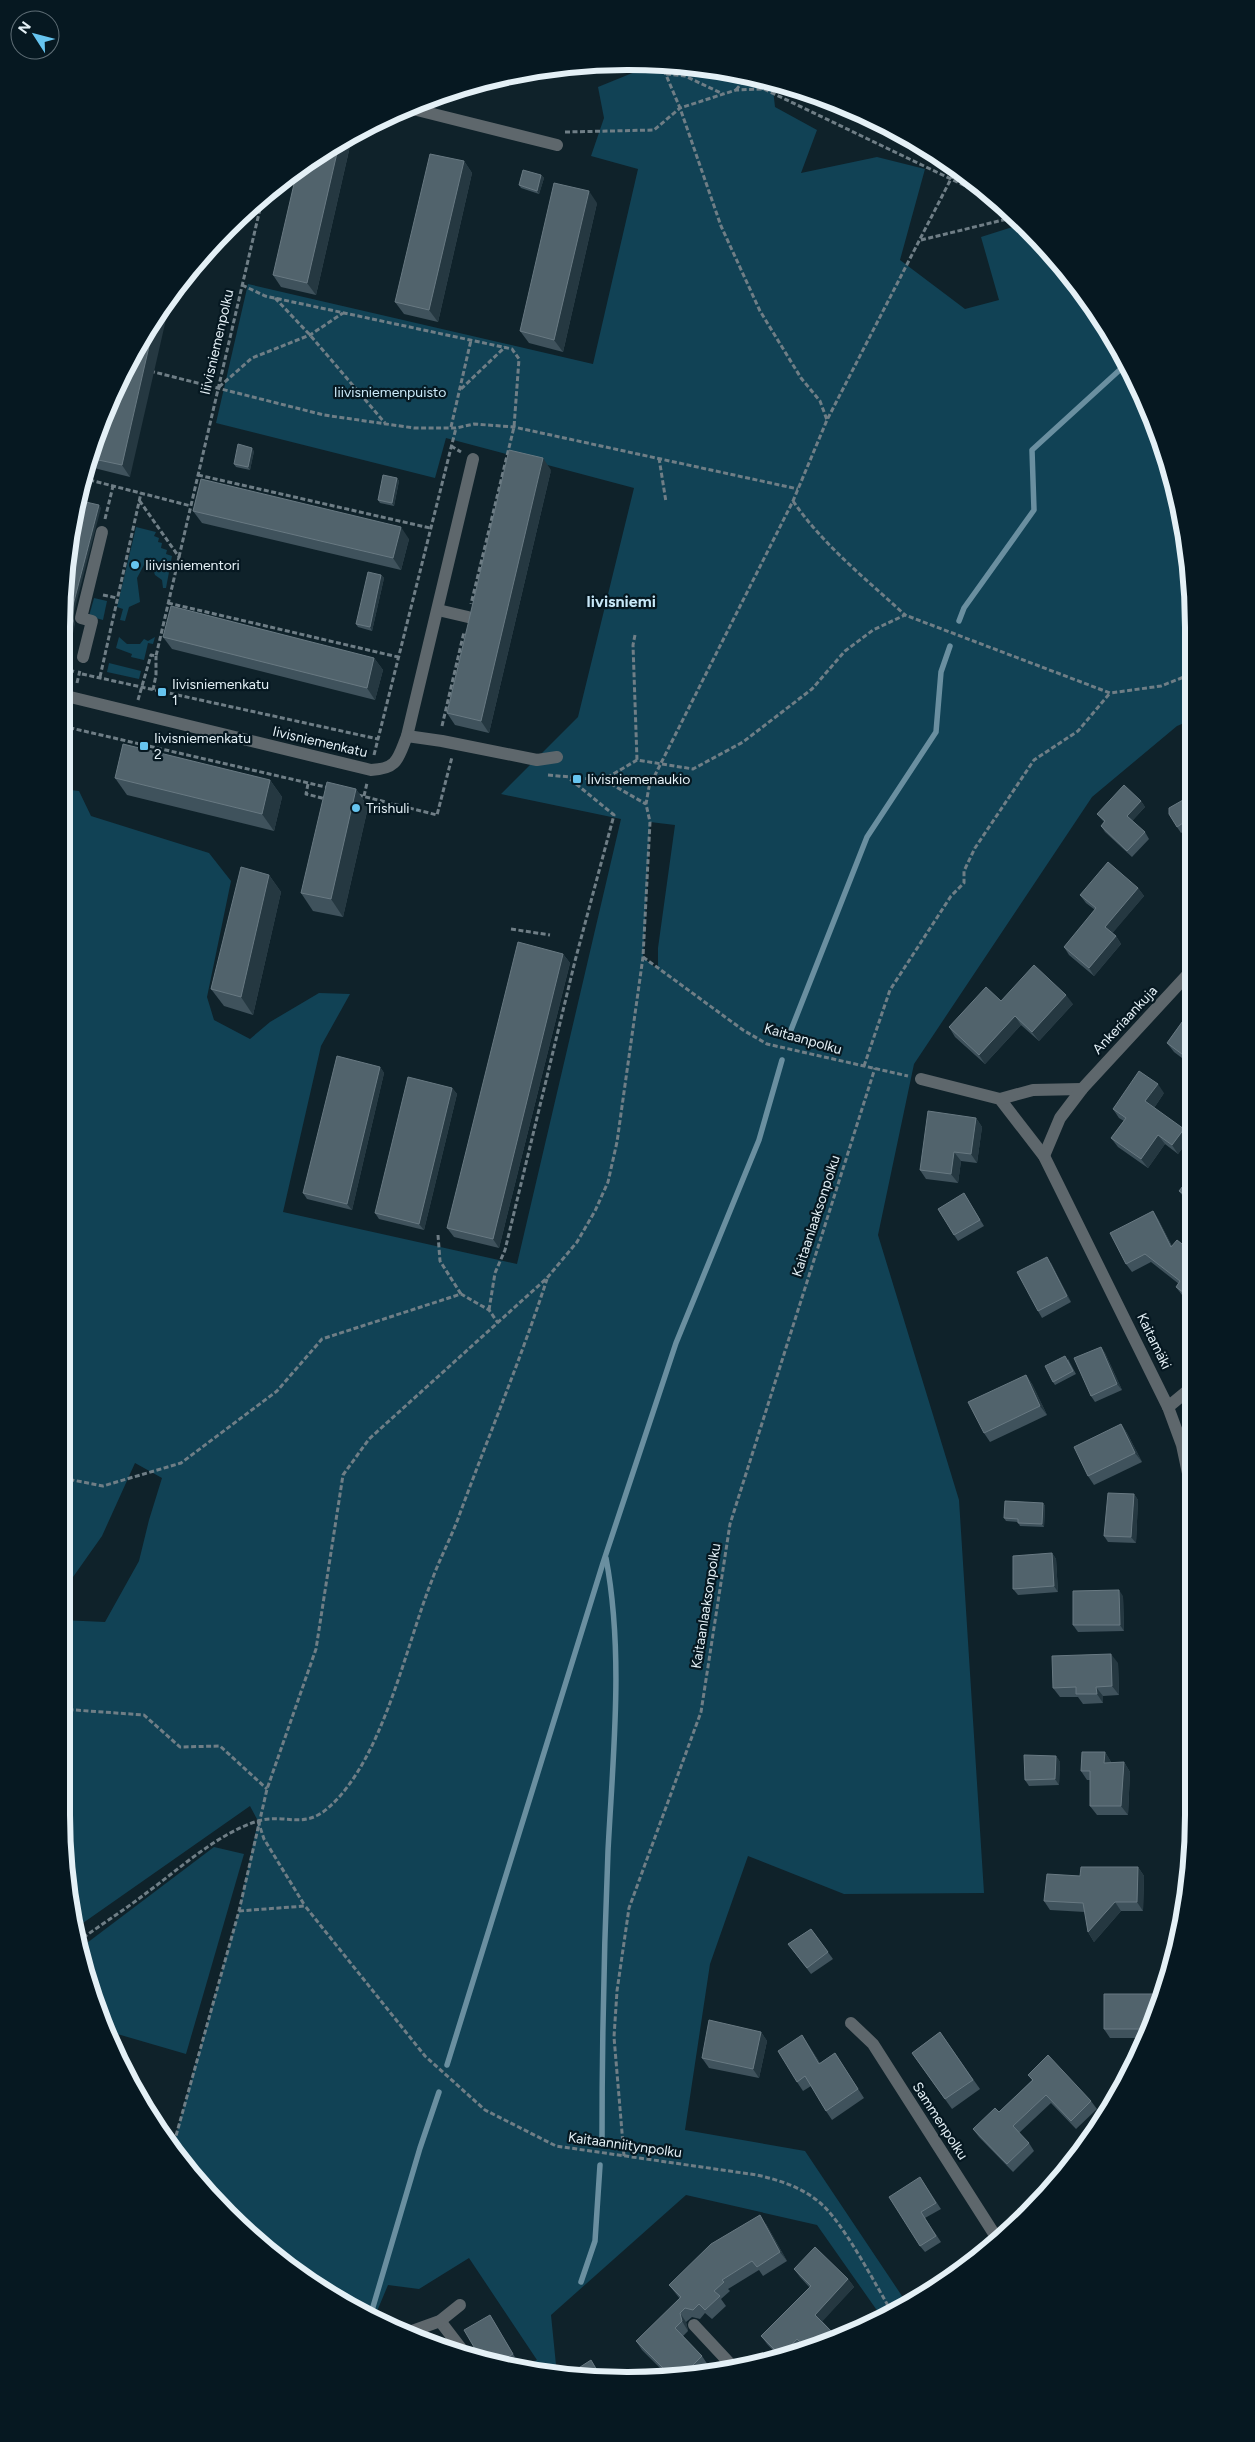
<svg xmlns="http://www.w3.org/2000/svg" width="1255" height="2442" font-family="Figtree,sans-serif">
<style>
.green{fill:#114255;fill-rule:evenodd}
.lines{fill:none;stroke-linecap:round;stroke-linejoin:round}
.stream{stroke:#6a8fa0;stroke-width:5.5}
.path{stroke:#6f7e86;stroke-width:3;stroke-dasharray:5 2.5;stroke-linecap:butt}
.minor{stroke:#5e676c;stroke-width:12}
.wall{fill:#3f525c}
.shaded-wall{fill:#253841}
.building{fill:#51636c;stroke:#687982}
.poi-dot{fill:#66c4ef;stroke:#061821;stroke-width:2}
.labels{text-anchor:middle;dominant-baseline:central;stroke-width:4.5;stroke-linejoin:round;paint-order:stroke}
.street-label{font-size:14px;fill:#e4f0f6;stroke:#061821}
.park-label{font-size:14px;fill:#cbe9f8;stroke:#061821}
.poi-label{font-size:14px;fill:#e4f0f6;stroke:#061821;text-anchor:start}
.quarter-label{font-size:16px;font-weight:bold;fill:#c8e8f8;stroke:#061821}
.rim{fill:none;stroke:#e4f0f6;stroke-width:6}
</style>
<rect width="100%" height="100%" fill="#0f222a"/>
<g class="green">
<path d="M664 62 772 80 775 107 817 130 801 173 877 157 925 169 900 260 965 309 999 300 981 237 1022 224 1077 283 1151 411 1189 553V721L1177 726 1092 797 914 1064 878 1235 959 1500 984 1893 844 1894 748 1856 710 1964 685 2130 805 2151 908 2305 883 2319 817 2225 686 2195 551 2315 557 2375 520 2370 537 2360 469 2258 419 2289 388 2285 375 2316 372 2318 344 2305 254 2240 178 2159 181 2147 174 2142 239 1911 258 1821 250 1806 73 1930 61 1814V1620L105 1622 139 1561 149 1520 162 1478 135 1463 102 1536 61 1594 62 789 79 791 91 816 209 853 231 881 207 997 214 1020 250 1039 270 1022 319 993 350 994 321 1046 283 1212 517 1264 621 819 501 794 578 717 634 488 446 438 435 478 216 423 248 284 593 364 638 169 591 156 604 118 598 87 657 63ZM650 822 675 825 658 948V970L643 957Z"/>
<path d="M136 527 156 532 154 536 159 538 158 542 162 543 161 548 167 550 166 554 172 556 166 588H163L162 580 155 575 152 566 144 565 137 578 140 602 129 607 125 621 120 620 123 609 117 607Z"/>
<path d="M94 598 107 601 103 620 89 616Z"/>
<path d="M119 637 127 644H140L144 639 148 641 155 637 153 644 148 643 144 660 131 657 132 654 116 648Z"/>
<path d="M109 663 141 671 139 679 107 672Z"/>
<path d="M214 1847 244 1854 186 2054 107 2031 91 1997 79 1949Z"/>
</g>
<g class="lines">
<g class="stream">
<path d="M959 621 964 608 1034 510 1032 450 1124 366"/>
<path d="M789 1035 867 837 936 732 941 672 950 646"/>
<path d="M447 2065 603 1563 676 1343 759 1140 782 1060"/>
<path d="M602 2142C602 2045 604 1948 608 1851 613 1754 624 1654 606 1558"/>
<path d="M581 2282 595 2241 600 2165"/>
<path d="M370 2317 420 2148 439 2092"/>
</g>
<g class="path">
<path d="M661 63 680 108 721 226 760 311 801 378 820 401 827 420"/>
<path d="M666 74 685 76 723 94"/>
<path d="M765 89 789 86"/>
<path d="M736 90 747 76"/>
<path d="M565 132 654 130 680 108 736 90 764 89 1003 204"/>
<path d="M921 240 1003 220 1017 219"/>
<path d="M242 285 265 296 512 349 519 359 514 427 471 604"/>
<path d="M275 298 310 335 385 423"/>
<path d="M150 371 324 415 414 428H456L474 424 514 427 798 489"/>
<path d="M219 387 252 358 310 335 343 313"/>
<path d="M461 389 505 347"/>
<path d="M451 427 471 340"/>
<path d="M451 446 461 452"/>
<path d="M659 458 666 502"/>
<path d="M198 475 430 528"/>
<path d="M82 478 191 506"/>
<path d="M793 501C823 545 866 579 905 615"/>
<path d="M105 519 113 486"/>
<path d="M179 557 263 196"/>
<path d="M103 595 117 598"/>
<path d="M168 603 398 657"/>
<path d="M635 635 633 645 637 760"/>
<path d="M62 668 76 672"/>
<path d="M82 674 378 739"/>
<path d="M100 677 141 493"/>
<path d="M77 683 80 670"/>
<path d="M153 690 156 675V656"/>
<path d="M138 700 151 655 156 656 179 557 139 500"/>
<path d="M62 726 330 788"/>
<path d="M442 726 464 632"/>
<path d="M374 755 456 428"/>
<path d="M548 775 603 780 637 760 693 769 743 742 812 689 845 651 873 630 905 615 1110 693 1161 686 1189 675"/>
<path d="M604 780 646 804"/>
<path d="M308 784 306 794 326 799"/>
<path d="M358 795 437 815 452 757"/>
<path d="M364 796 367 783"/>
<path d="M511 929 550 935"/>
<path d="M643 957 743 1030 767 1044 908 1076"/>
<path d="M864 1066 890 990 951 896 964 883V871L975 848 1034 760 1078 731 1110 693"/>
<path d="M438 1235 440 1261 461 1294"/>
<path d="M489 1310 495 1273 505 1250 575 961 614 815 570 779"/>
<path d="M62 1478 103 1486 181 1463 277 1391 322 1339 461 1294 489 1310 498 1323"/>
<path d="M61 1709 144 1715 180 1747 220 1746 267 1789"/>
<path d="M258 1821 264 1839 305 1906"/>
<path d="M239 1911 305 1906 425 2056 485 2110 556 2146 757 2175C779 2180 801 2187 819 2202 843 2221 876 2286 893 2314"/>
<path d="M77 1942C99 1926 123 1911 145 1894 178 1870 218 1833 258 1821 285 1813 303 1830 328 1808 383 1760 405 1648 432 1580 440 1558 451 1538 459 1516 488 1437 521 1359 547 1279"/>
<path d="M172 2150 239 1911 267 1789 316 1649 343 1475 369 1439 547 1278 577 1242 595 1211 608 1182 617 1142 643 957 650 822 646 804 649 787 793 501 827 420 955 171"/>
<path d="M624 2156 614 2037 617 1991 629 1908 701 1712 730 1524 875 1068"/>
</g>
<g class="minor">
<path d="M409 108 557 145"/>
<path d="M438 610 468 617"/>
<path d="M83 657 92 621 81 618 102 532"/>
<path d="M62 695 371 770C398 769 398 758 407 736L473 459"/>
<path d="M407 736 442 741 537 760 557 757"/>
<path d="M921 1079 1000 1099 1044 1156 1168 1407 1182 1445 1189 1478 1192 1707"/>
<path d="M1000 1099 1033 1090 1082 1089"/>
<path d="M1044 1156 1060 1118 1082 1089 1190 972"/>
<path d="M1168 1407 1191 1388"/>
<path d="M851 2023 873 2044 998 2240"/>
<path d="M440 2321 466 2355"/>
<path d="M694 2325 735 2369"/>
<path d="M404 2334 440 2321 460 2305"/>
</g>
</g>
<g class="wall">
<path d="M529 72 527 78 515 75Z"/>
<path d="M350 146 316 295 281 287 273 275Z"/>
<path d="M464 161 472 173 438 322 404 314 395 302Z"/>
<path d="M541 175 544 178 539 194 521 188 519 185Z"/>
<path d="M597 203 563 352 529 343 520 331Z"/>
<path d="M120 377 130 477 86 466Z"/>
<path d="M254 451 250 470 236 467 234 464Z"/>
<path d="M551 470 489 733 455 725 447 713Z"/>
<path d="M397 478 399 481 394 506 380 503 378 500Z"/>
<path d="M193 511 409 539 401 570 202 523Z"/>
<path d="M381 575 384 578 372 631 358 627 356 624Z"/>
<path d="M163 637 374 658 383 670 375 700 172 649Z"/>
<path d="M115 778 270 780 282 797 274 831 127 795Z"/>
<path d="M356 789 368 807 343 917 313 911 301 893Z"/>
<path d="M1190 796V828L1181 833 1177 827Z"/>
<path d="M1141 801 1145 807 1132 821 1145 832 1149 839 1132 857 1105 832 1101 826 1104 822 1097 814Z"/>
<path d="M269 875 281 892 253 1015 224 1006 211 989Z"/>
<path d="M1138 888 1144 896 1112 933 1116 936 1121 944 1094 976 1069 955 1064 947 1095 910 1086 903 1080 895Z"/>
<path d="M563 954 570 963 499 1248 454 1237 447 1228Z"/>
<path d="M1001 1001 1073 1004 1039 1041 1021 1025 985 1064 955 1037 949 1027Z"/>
<path d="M1190 1011V1064L1174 1052 1167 1043Z"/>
<path d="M380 1067 384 1073 352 1210 307 1199 303 1193Z"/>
<path d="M452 1088 457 1094 424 1230 379 1219 375 1213Z"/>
<path d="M1164 1093 1154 1108 1190 1138 1178 1154 1165 1144 1148 1168 1118 1147 1111 1138 1124 1121 1119 1118 1113 1109Z"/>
<path d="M976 1118 982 1127 977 1163 961 1161 958 1183 926 1179 920 1170Z"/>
<path d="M1191 1176V1204L1186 1200 1179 1191Z"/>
<path d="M964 1193 984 1226 958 1241 954 1235Z"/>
<path d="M1153 1211 1158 1219 1172 1246 1191 1251V1302L1182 1295 1176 1287 1179 1284 1151 1262 1132 1272 1126 1264Z"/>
<path d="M1051 1263 1071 1302 1042 1318 1038 1311Z"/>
<path d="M1101 1347 1105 1353 1122 1390 1095 1402 1091 1396Z"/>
<path d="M1068 1359 1076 1374 1055 1385 1053 1382Z"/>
<path d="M1026 1375 1032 1384 1047 1415 990 1442 984 1433Z"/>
<path d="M1121 1424 1127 1433 1142 1462 1094 1485 1088 1476Z"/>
<path d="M1134 1494 1138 1500 1136 1543 1108 1542 1104 1536Z"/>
<path d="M1043 1503 1045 1506 1044 1527 1020 1526 1018 1522 1006 1521 1004 1518Z"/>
<path d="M1052 1553 1056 1559 1058 1592 1018 1595 1013 1589Z"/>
<path d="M1123 1596 1124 1631 1078 1632 1073 1625Z"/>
<path d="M1118 1663 1119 1695 1103 1696V1703L1083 1704 1078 1697H1060L1053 1688Z"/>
<path d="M1105 1752 1111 1762V1763L1124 1762 1130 1772 1128 1815H1097L1090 1806V1780H1087L1081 1771Z"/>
<path d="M1056 1756 1060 1762 1059 1785 1029 1786 1025 1780Z"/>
<path d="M1138 1867 1144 1876 1143 1911H1121L1094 1942 1088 1932 1085 1912 1050 1910 1044 1901 1080 1876Z"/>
<path d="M811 1929 833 1959 811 1974 788 1944Z"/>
<path d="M1159 2002 1146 2038H1110L1104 2029Z"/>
<path d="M761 2032 767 2041 759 2078 709 2068 702 2058Z"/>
<path d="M940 2032 980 2089 952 2109 912 2053Z"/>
<path d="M802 2035 820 2063 835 2053 864 2098 832 2120 826 2111 811 2086 803 2091 797 2082Z"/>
<path d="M1028 2075 1091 2101 1097 2109 1076 2129 1051 2103 1019 2133 1029 2143 1034 2151 1013 2172 979 2137 973 2129 999 2112 1032 2080Z"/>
<path d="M920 2177 941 2209 925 2218 941 2242 925 2252 920 2246Z"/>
<path d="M766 2224 787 2261 763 2276 759 2270 728 2289 730 2291 721 2299 726 2306 712 2319 705 2313 700 2319 692 2317 686 2322 688 2331 683 2336 702 2356 708 2365 697 2376 669 2377 642 2350 636 2341 680 2299 669 2285Z"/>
<path d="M794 2269 848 2279 854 2287 822 2321 838 2338 805 2350 803 2347 798 2352 781 2359 767 2344 761 2336 810 2288 800 2277Z"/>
<path d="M490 2315 515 2357 502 2365 481 2359Z"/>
</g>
<g class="shaded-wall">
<path d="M529 72 527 78 525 75 526 73Z"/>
<path d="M344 137 350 146 316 295 307 283 340 140Z"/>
<path d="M464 161 472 173 438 322 429 310Z"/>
<path d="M541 175 544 178 539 194 537 191Z"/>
<path d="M589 191 597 203 563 352 554 340Z"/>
<path d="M172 293 130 477 122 465 155 320Z"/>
<path d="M252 448 254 451 250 470 248 467Z"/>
<path d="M543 458 551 470 489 733 481 721Z"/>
<path d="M397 478 399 481 394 506 392 503Z"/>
<path d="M99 505 101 508 73 616 75 624 67 663 64 660 71 613Z"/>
<path d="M401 527 409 539 401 570 393 558Z"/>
<path d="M381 575 384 578 372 631 370 627Z"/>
<path d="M374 658 383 670 375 700 367 688Z"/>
<path d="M270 780 282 797 274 831 262 814Z"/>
<path d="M356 789 368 807 343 917 331 899Z"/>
<path d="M1141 801 1145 807 1131 822 1127 816Z"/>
<path d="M269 875 281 892 253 1015 241 997Z"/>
<path d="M1138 888 1144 896 1111 935 1105 927Z"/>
<path d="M1116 936 1121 944 1094 976 1089 968Z"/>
<path d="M563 954 570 963 499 1248 493 1239Z"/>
<path d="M1066 995 1073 1004 1039 1041 1032 1032Z"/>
<path d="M1015 1016 1021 1025 985 1064 979 1055Z"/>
<path d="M380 1067 384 1073 352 1210 347 1204Z"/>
<path d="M1158 1084 1164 1093 1152 1111 1145 1101Z"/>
<path d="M452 1088 457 1094 424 1230 419 1224Z"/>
<path d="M976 1118 982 1127 977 1163 971 1154Z"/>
<path d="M1184 1129 1190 1138 1178 1154 1172 1145Z"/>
<path d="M1158 1135 1165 1144 1148 1168 1141 1159Z"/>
<path d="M954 1152 961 1161 958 1183 951 1174Z"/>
<path d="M1153 1211 1158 1219 1176 1255 1171 1247Z"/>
<path d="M1047 1257 1051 1263 1071 1302 1067 1296Z"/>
<path d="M1101 1347 1105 1353 1122 1390 1117 1384Z"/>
<path d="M1026 1375 1032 1384 1047 1415 1040 1406Z"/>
<path d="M1121 1424 1127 1433 1142 1462 1135 1453Z"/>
<path d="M1134 1494 1138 1500 1136 1543 1131 1537Z"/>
<path d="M1043 1503 1045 1506 1044 1527 1042 1524Z"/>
<path d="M1052 1553 1056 1559 1058 1592 1054 1586Z"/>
<path d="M1119 1590 1123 1596 1124 1631 1120 1625Z"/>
<path d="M1111 1654 1118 1663 1119 1695 1112 1686Z"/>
<path d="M1096 1687 1103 1696V1703L1097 1694Z"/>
<path d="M1105 1752 1111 1762 1110 1773 1104 1763Z"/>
<path d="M1056 1756 1060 1762 1059 1785 1055 1779Z"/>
<path d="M1124 1762 1130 1772 1128 1815 1121 1806Z"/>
<path d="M1138 1867 1144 1876 1143 1911 1137 1902Z"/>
<path d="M1115 1902 1121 1911 1094 1942 1088 1932Z"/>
<path d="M1153 1994 1159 2002 1157 2008 1153 2003Z"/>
<path d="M761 2032 767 2041 759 2078 753 2069Z"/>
<path d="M802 2035 808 2044 826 2073 819 2064Z"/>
<path d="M760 2215 766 2224 787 2261 780 2252Z"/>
<path d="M848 2279 854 2287 821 2323 815 2315Z"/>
<path d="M680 2313 686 2322 688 2331 682 2321Z"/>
<path d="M591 2360 597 2369 603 2379H602Z"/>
</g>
<g class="building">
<path d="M340 140 307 283 273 275 297 171Z"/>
<path d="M430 154 464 161 429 310 395 302Z"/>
<path d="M523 170 541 175 537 191 519 185Z"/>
<path d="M554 183 589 191 554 340 520 331Z"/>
<path d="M155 320 122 465 89 458 120 377Z"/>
<path d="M238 444 252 448 248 467 234 464Z"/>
<path d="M509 450 543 458 481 721 447 713Z"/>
<path d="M383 475 397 478 392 503 378 500Z"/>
<path d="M201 479 401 527 393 558 193 511Z"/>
<path d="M77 500 99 505 71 613 73 621 64 660H62V591Z"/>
<path d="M368 572 381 575 370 627 356 624Z"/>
<path d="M171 606 374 658 367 688 163 637Z"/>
<path d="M123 744 270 780 262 814 115 778Z"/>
<path d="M327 782 356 789 331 899 301 893Z"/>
<path d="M1124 785 1141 801 1127 816 1145 832 1127 851 1101 826 1105 821 1097 814Z"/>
<path d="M1190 796V821L1189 819 1177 827 1169 814V808Z"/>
<path d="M1108 862 1138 888 1105 927 1116 936 1089 968 1064 947 1096 908 1080 895Z"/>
<path d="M241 867 269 875 241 997 211 989Z"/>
<path d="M518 942 563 954 493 1239 447 1228Z"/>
<path d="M1034 965 1066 995 1032 1032 1015 1016 979 1055 949 1027 986 987 1001 1001Z"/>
<path d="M1190 1011V1060L1167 1043Z"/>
<path d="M337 1056 380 1067 347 1204 303 1193Z"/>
<path d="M1139 1071 1158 1084 1145 1101 1184 1129 1172 1145 1158 1135 1141 1159 1111 1138 1126 1118 1113 1109Z"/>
<path d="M408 1077 452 1088 419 1224 375 1213Z"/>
<path d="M928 1111 976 1118 971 1154 954 1152 951 1174 920 1170Z"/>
<path d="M1191 1176V1199L1179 1191Z"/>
<path d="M964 1193 980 1220 954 1235 938 1209Z"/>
<path d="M1153 1211 1171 1247 1177 1240 1191 1251V1298L1176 1287 1180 1281 1145 1254 1126 1264 1110 1233Z"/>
<path d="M1047 1257 1067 1296 1038 1311 1017 1272Z"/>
<path d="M1101 1347 1117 1384 1091 1396 1074 1358Z"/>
<path d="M1065 1356 1073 1371 1053 1382 1045 1366Z"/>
<path d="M1026 1375 1040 1406 984 1433 968 1402Z"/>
<path d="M1121 1424 1135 1453 1088 1476 1074 1447Z"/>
<path d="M1108 1493 1134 1494 1131 1537 1104 1536Z"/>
<path d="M1005 1501 1043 1503 1042 1524 1018 1523V1519L1004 1518Z"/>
<path d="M1052 1553 1054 1586 1013 1589V1556Z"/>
<path d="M1119 1590 1120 1625H1073V1591Z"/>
<path d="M1111 1654 1112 1686 1096 1687 1097 1694H1076V1687L1053 1688 1052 1656Z"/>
<path d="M1082 1752H1105L1104 1763 1124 1762 1121 1806H1090V1771H1081Z"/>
<path d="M1024 1755 1056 1756 1055 1779 1025 1780Z"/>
<path d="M1081 1867H1138L1137 1902H1115L1088 1932 1083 1903 1044 1901 1047 1874 1080 1876Z"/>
<path d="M811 1929 828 1952 807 1968 788 1944Z"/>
<path d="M1104 1994H1153V2003H1159L1149 2029H1104Z"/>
<path d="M709 2020 761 2032 753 2069 702 2058Z"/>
<path d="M940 2032 973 2080 945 2099 912 2053Z"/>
<path d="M802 2035 819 2064 835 2053 858 2089 826 2111 805 2076 797 2082 778 2051Z"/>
<path d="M1048 2055 1091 2101 1071 2121 1046 2095 1013 2126 1029 2143 1007 2164 973 2129 995 2108 999 2112 1033 2080 1028 2075Z"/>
<path d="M920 2177 936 2203 921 2212 936 2236 920 2246 889 2197Z"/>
<path d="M760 2215 780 2252 757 2267 752 2261 722 2280 724 2282 714 2291 720 2296 705 2310 699 2304 693 2310 685 2308 680 2313 682 2321 675 2328 702 2356 681 2377H672L636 2341 681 2297 669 2285 711 2244Z"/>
<path d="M815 2247 848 2279 815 2315 836 2336 832 2340 807 2349 797 2339 781 2356 761 2336 811 2286 794 2269Z"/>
<path d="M490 2315 513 2354 497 2364 481 2359 464 2330Z"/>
<path d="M591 2360 602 2379 591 2380 566 2376Z"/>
</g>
<g class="poi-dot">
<circle cx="135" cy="565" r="5"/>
<rect x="157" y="687" width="10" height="10" rx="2.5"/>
<rect x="139" y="741" width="10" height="10" rx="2.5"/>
<rect x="572" y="774" width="10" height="10" rx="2.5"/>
<circle cx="356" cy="808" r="5"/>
</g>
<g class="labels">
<g class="street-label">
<text transform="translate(217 342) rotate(-77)">Iiivisniemenpolku</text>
<text transform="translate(320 742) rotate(13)">Iivisniemenkatu</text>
<text transform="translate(1125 1020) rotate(-47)">Ankeriaankuja</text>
<text transform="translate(803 1039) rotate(16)">Kaitaanpolku</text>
<text transform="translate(816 1216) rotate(-72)">Kaitaanlaaksonpolku</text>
<text transform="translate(1154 1341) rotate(64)">Kaitamäki</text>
<text transform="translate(706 1606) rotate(-81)">Kaitaanlaaksonpolku</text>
<text transform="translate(940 2121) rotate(57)">Sammenpolku</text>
<text transform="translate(625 2145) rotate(8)">Kaitaanniitynpolku</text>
</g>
<g class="park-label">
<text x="390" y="392">Iiivisniemenpuisto</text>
</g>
<g class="poi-label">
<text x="145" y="565">Iiivisniementori</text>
<text x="172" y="684">Iivisniemenkatu<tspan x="172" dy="16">1</tspan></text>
<text x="154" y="738">Iivisniemenkatu<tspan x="154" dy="16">2</tspan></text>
<text x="587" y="779">Iivisniemenaukio</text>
<text x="366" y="808">Trishuli</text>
</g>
<g class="quarter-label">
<text x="621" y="601">Iivisniemi</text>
</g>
</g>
<path d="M0 0H1255V2442H0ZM627 70H628A557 557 0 0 1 1185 627V1815A557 557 0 0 1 628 2372H627A557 557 0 0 1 70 1815V627A557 557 0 0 1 627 70Z" fill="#061821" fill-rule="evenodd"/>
<path class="rim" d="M627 70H628A557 557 0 0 1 1185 627V1815A557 557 0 0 1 628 2372H627A557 557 0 0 1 70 1815V627A557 557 0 0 1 627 70Z"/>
<g transform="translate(35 35) rotate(306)"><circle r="24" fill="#061821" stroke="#5f6e76"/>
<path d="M0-4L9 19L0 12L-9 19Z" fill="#66c4ef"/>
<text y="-8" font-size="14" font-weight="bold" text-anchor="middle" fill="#e4f0f6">N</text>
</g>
</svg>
